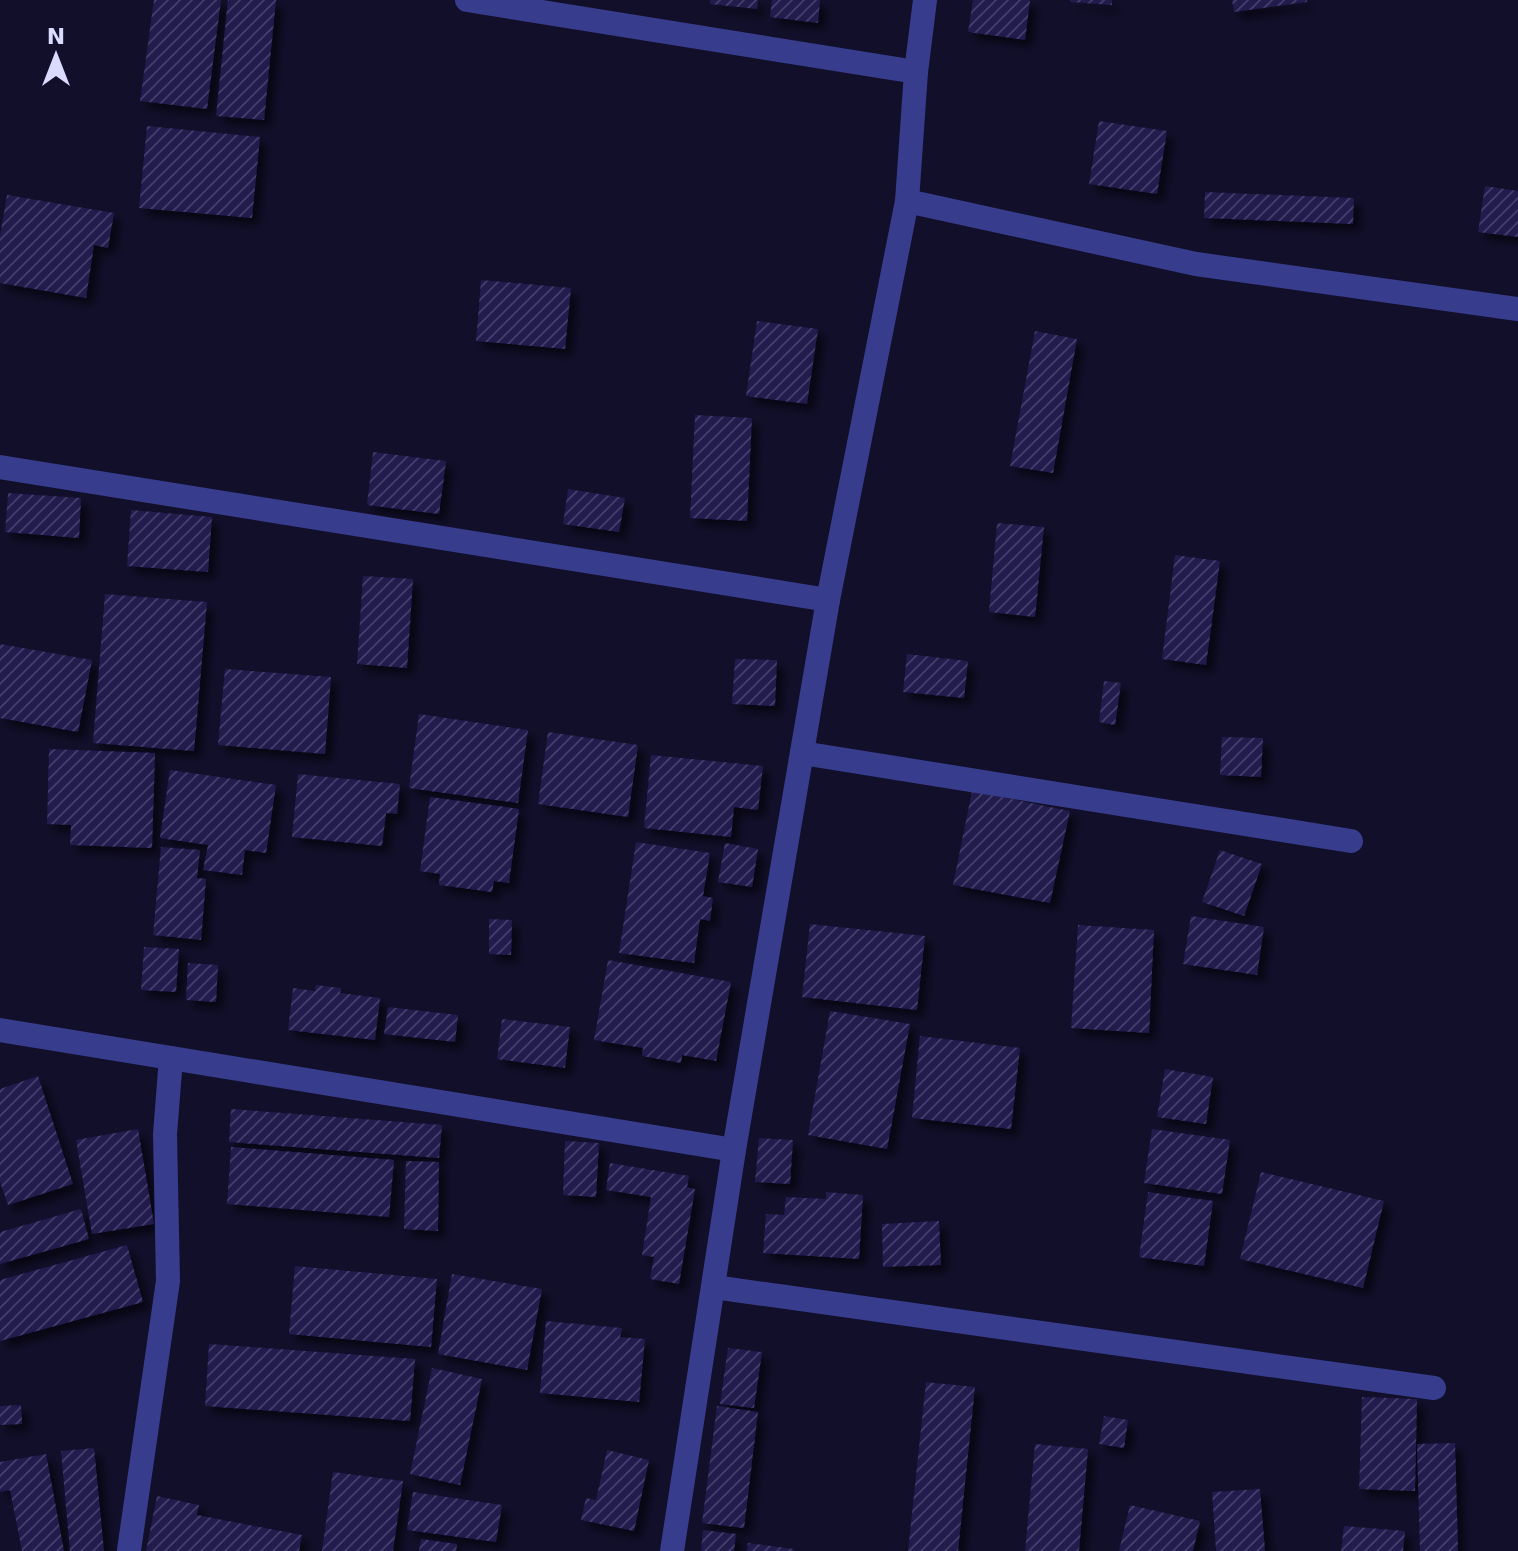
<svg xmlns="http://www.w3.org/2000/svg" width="1518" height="1551" font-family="'DejaVu Sans',sans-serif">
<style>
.building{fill:url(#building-hatch);filter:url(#shadow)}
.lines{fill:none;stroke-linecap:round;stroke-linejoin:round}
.minor{stroke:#383c8d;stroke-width:24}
</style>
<defs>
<pattern id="building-hatch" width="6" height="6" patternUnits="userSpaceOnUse" patternTransform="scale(2)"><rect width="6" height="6" fill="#201a4d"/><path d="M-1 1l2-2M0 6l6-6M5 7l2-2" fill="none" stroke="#403b68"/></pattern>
<filter id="shadow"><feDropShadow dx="7" dy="7" stdDeviation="4" flood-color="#0009"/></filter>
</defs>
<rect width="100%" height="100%" fill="#120f2b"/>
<g class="building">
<path d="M154 0H221L207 109 140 101Z"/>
<path d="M228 0H276L264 120 216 116Z"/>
<path d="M710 0H758L757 9 710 4Z"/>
<path d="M772 0H820L818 23 770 17Z"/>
<path d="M973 0H1030L1025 40 968 32Z"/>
<path d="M1070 0H1112V5L1070 2Z"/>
<path d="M1232 0H1307V2L1234 12Z"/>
<path d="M1099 121 1167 131 1157 194 1089 184Z"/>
<path d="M147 126 260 137 252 218 139 208Z"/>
<path d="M1485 186 1518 191V237L1478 232Z"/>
<path d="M1205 192 1354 198 1353 224 1204 218Z"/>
<path d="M7 195 114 213 108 248 94 245 86 298 0 283V236Z"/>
<path d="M481 280 571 288 565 349 476 341Z"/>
<path d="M757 321 818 329 807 404 746 396Z"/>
<path d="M1035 331 1077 339 1053 473 1010 466Z"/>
<path d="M695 415 752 418 747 521 690 518Z"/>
<path d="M373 452 446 461 439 514 367 505Z"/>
<path d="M568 489 625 498 619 532 563 524Z"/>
<path d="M8 493 81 498 79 538 5 532Z"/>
<path d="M131 510 212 517 208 572 127 566Z"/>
<path d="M997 523 1044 527 1035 617 989 612Z"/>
<path d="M1175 555 1220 561 1206 665 1162 659Z"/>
<path d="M363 576 413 579 407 668 357 664Z"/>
<path d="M105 594 207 602 194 751 93 743Z"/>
<path d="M0 644 92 660 78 732 0 718Z"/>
<path d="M907 654 968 661 964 698 903 692Z"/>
<path d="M735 659 777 660 775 706 732 704Z"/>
<path d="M225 669 331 677 325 754 218 745Z"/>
<path d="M1104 681 1121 683 1115 725 1099 722Z"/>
<path d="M419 714 528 730 518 803 409 788Z"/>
<path d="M548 732 638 745 628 817 538 804Z"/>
<path d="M1222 737 1263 738 1261 777 1220 775Z"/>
<path d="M49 749 155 753 152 848 70 845 71 825 47 824Z"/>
<path d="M651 755 763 766 758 810 734 807 731 837 644 828Z"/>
<path d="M170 770 276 785 266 853 245 850 242 875 203 870 208 845 160 838Z"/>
<path d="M298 774 400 784 397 814 386 813 382 846 292 837Z"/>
<path d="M972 791 1070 811 1050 903 953 885Z"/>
<path d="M430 797 519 809 509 883 494 881 492 892 439 885 440 874 420 871Z"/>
<path d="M636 842 710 853 703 896 713 898 710 921 700 919 694 963 619 953Z"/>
<path d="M725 843 758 849 752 887 718 882Z"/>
<path d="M161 847 200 850 197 878 206 879 201 940 153 935Z"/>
<path d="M1220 850 1262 864 1244 916 1202 902Z"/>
<path d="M1191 916 1264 927 1257 975 1183 964Z"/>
<path d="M489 919 512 920 511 955 489 954Z"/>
<path d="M810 924 925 936 917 1010 802 997Z"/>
<path d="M1078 925 1154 930 1149 1033 1071 1028Z"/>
<path d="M144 947 179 949 176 992 141 990Z"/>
<path d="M608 960 731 982 716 1061 682 1055 681 1063 642 1056 643 1048 594 1040Z"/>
<path d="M188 963 218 965 216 1002 186 1000Z"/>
<path d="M316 985 341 988 340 993 380 998 375 1040 288 1030 293 988 315 991Z"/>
<path d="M388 1007 458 1015 455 1042 384 1034Z"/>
<path d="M830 1011 910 1024 887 1149 808 1135Z"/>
<path d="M502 1019 570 1027 565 1068 497 1059Z"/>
<path d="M920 1036 1020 1048 1011 1129 912 1118Z"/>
<path d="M1165 1069 1213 1077 1206 1124 1157 1117Z"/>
<path d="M38 1076 73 1184 8 1205 0 1182V1089Z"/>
<path d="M231 1109 442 1125 439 1158 229 1142Z"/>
<path d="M138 1129 154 1224 92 1234 76 1140Z"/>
<path d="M1152 1129 1230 1140 1222 1194 1144 1183Z"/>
<path d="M759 1138 793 1140 790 1184 755 1182Z"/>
<path d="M565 1141 599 1143 596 1197 563 1195Z"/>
<path d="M231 1147 394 1160 389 1217 227 1204Z"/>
<path d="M406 1161 439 1162 438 1231 404 1229Z"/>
<path d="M610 1163 689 1176 687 1187 695 1189 679 1284 650 1279 654 1257 642 1255 651 1197 606 1190Z"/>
<path d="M1261 1172 1384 1201 1363 1288 1240 1259Z"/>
<path d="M826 1192 863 1195 859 1259 763 1253 766 1214 784 1215 786 1197 826 1199Z"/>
<path d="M1148 1192 1213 1201 1204 1266 1139 1257Z"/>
<path d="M81 1209 89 1239 0 1264V1232Z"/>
<path d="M939 1221 941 1265 883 1267 882 1224Z"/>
<path d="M127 1245 143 1302 0 1341V1280Z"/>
<path d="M295 1266 437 1279 431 1347 289 1334Z"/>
<path d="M452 1274 542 1289 527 1370 438 1354Z"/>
<path d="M546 1321 622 1328 620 1337 645 1339 639 1402 540 1393Z"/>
<path d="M209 1344 415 1359 410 1421 205 1406Z"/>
<path d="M728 1348 762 1352 754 1408 720 1404Z"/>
<path d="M432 1368 482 1379 460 1485 410 1474Z"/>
<path d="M926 1382 975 1387 958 1551H908Z"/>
<path d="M1362 1397 1417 1399 1415 1491 1359 1489Z"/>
<path d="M21 1405 22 1424 0 1425V1406Z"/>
<path d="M717 1406 758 1412 744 1528 702 1523Z"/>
<path d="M1104 1416 1128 1420 1124 1448 1099 1444Z"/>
<path d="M1455 1443 1458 1551H1420L1417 1444Z"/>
<path d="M1035 1444 1088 1449 1079 1551H1025Z"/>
<path d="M94 1448 104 1551H70L61 1451Z"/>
<path d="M607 1450 649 1460 634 1531 581 1520 586 1498 596 1500Z"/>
<path d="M46 1454 64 1551H22L10 1490 0 1492V1462Z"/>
<path d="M333 1472 403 1481 393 1551H322Z"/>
<path d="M1260 1489 1265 1551H1216L1212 1492Z"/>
<path d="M413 1492 502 1505 496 1542 407 1530Z"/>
<path d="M157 1496 199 1505 197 1515 302 1535 299 1551H146Z"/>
<path d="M1130 1505 1200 1521 1193 1551H1119Z"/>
<path d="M1344 1526 1405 1531 1403 1551H1341Z"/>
<path d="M703 1530 736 1534 734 1551H701Z"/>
<path d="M421 1539 457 1544 456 1551H419Z"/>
<path d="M748 1543 794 1549V1551H747Z"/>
</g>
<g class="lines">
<g class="minor">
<path d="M467 0 916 72"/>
<path d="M907 201 1196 264 1518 309"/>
<path d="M0 467 828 600"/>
<path d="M802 753 1351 841"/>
<path d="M0 1030 734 1150"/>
<path d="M714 1287 1434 1388"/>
<path d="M129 1550 168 1281 165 1134 171 1058"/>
<path d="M672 1551 734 1150 828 600 907 201 916 72 925 0"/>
</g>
</g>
<g transform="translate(56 56)" stroke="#120f2b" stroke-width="6" paint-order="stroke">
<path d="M0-6L14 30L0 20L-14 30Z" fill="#dbdaff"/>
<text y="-12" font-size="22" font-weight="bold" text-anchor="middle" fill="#dbdaff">N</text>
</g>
</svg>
